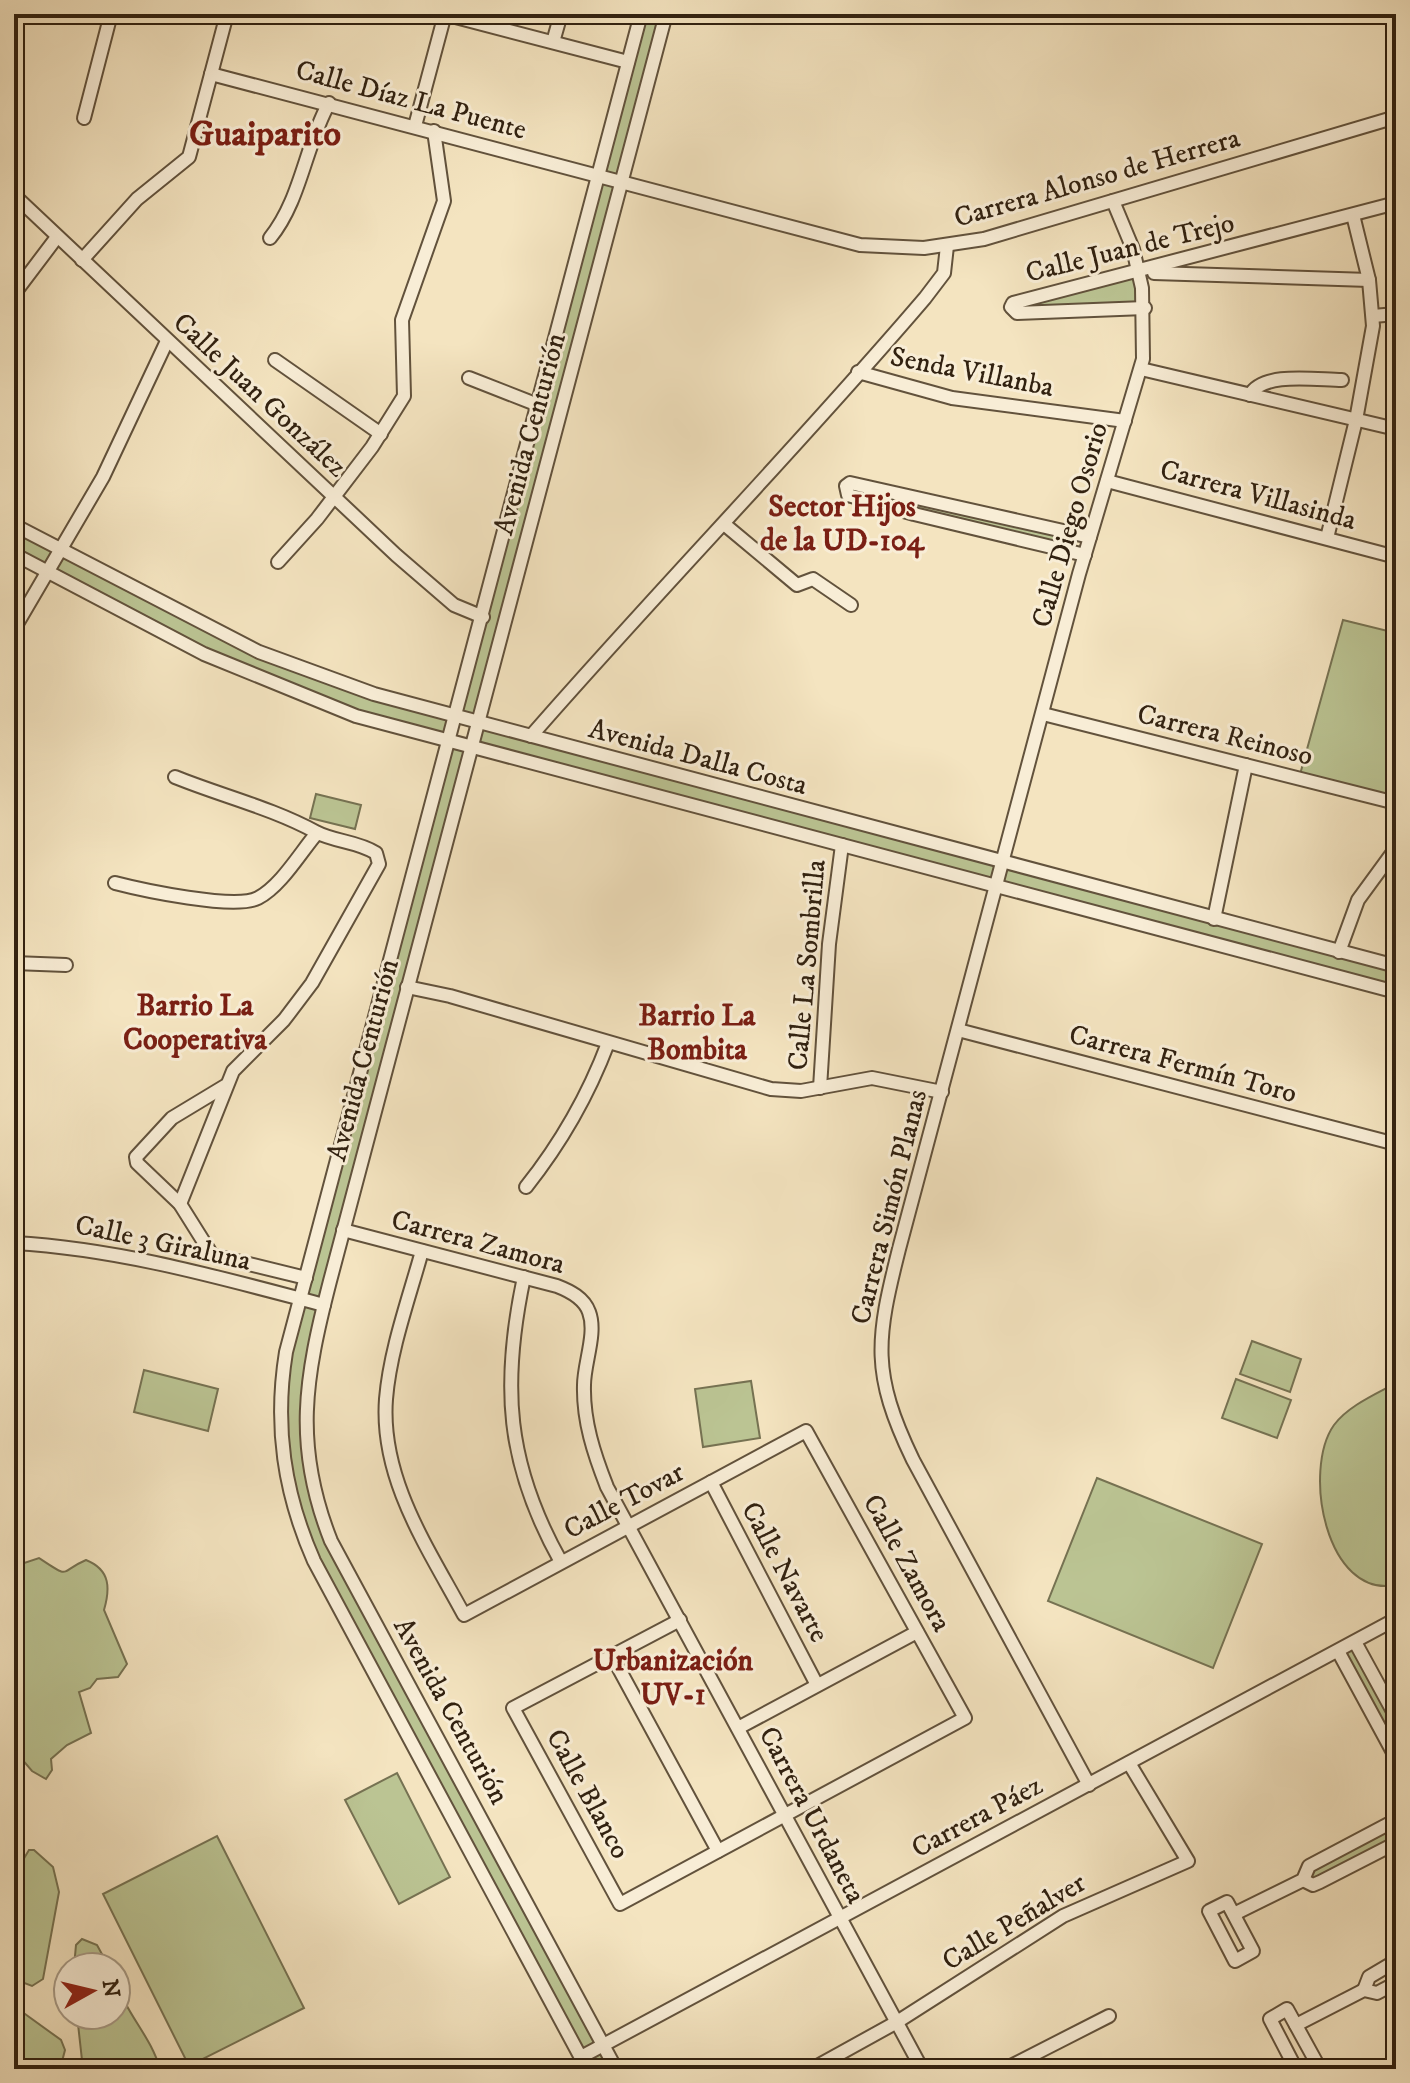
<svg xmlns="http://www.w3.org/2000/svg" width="1410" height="2083" font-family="'IM FELL DW Pica',serif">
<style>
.green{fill:#bbc493;stroke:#767252;stroke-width:2;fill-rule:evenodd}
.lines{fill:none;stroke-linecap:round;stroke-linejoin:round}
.minor-casing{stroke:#62523c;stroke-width:16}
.minor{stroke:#f8edd6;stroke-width:12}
.labels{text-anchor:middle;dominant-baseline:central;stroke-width:6;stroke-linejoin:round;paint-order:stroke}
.street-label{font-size:28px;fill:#312110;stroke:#f8edd6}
.neighbourhood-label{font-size:30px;font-weight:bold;fill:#7a1f14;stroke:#f8edd6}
.district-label{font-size:36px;font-weight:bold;fill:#7a1f14;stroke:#f8edd6}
</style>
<rect width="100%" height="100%" fill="#f4e4c0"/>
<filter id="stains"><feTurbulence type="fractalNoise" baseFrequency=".0025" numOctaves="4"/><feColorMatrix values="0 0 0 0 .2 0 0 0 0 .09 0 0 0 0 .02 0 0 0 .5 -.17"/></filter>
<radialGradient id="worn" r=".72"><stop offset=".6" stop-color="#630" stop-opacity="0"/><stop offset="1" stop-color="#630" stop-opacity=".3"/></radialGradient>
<g class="green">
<path d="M641 14H666L478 723 1396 966V992L472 747 306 1387 321 1516 616 2069H587L293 1507 282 1380 449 741 292 693 14 554V525L259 652 456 717ZM456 718 478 723 472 746 449 740Z"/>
<path d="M1139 272 1145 304 1012 310 1011 305Z"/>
<path d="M918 497 1058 529 1054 548 914 514Z"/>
<path d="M1343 620 1396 633V803L1299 778Z"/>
<path d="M316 794 361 805 355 829 310 818Z"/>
<path d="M1252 1341 1301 1359 1290 1392 1240 1374Z"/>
<path d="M144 1370 218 1389 208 1431 134 1412Z"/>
<path d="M1236 1379 1291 1400 1277 1438 1222 1418Z"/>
<path d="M751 1381 760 1438 703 1447 695 1389Z"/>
<path d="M1396 1383V1585C1326 1599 1302 1470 1334 1425 1348 1406 1376 1394 1396 1383Z"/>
<path d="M1097 1478 1262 1544 1213 1668 1048 1601Z"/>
<path d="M39 1558C72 1580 58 1572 86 1560 111 1570 110 1589 104 1610L127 1664 118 1677 97 1679 90 1688 79 1692 91 1733 67 1745 51 1759 52 1770 46 1779 32 1771 14 1750 18 1579 24 1563Z"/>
<path d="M1355 1642 1396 1717V1758L1338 1651Z"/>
<path d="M397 1773 450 1877 399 1904 345 1800Z"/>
<path d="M1389 1824 1396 1843 1313 1885 1304 1871Z"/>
<path d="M217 1836 304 2008 189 2066 103 1894Z"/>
<path d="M29 1850H34L53 1867 59 1892 43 1979 32 1986 19 1981 14 1972V1893L24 1877 23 1860Z"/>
<path d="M82 1939 97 1945 109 1967H74L76 1945Z"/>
<path d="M116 1980C125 2013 151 2036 160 2069H83L77 2015H116Z"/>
<path d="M14 2006 61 2040 65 2050 60 2069H14Z"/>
</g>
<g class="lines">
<defs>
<g id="minor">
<path d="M444 14 628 62"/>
<path d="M553 42 561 14"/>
<path d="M211 74 860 245 924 248 984 239 1396 117"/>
<path d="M84 118 111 14"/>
<path d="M415 126 445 14"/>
<path d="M14 195 396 555 454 605 483 617"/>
<path d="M270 238C301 200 305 146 329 103"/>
<path d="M82 260 137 199 189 157 227 14"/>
<path d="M1154 273 1369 280"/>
<path d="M14 294 57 237"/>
<path d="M1145 308 1017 313 1011 307 1013 303 1396 203"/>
<path d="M1373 316 1396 314"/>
<path d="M275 360 381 434"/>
<path d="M1141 369 1396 429"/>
<path d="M858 372 952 398 1125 421"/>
<path d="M469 378 538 405"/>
<path d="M1250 395C1263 371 1317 380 1342 380"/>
<path d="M1107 481 1396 557"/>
<path d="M724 524 797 585 813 579 851 605"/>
<path d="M14 525 259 652 374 694 1396 966"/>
<path d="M1327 538 1356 420 1373 326 1369 280 1353 215"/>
<path d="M14 554 204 654 356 716 1396 992"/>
<path d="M1085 555 914 514 848 495 846 486 850 483 1090 537"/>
<path d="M278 562 317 519 372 447 404 396 402 320 444 201 434 131"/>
<path d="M14 629 103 477 167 341"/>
<path d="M1043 714 1396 803"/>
<path d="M531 736C660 588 797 448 925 298L944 273 947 246"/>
<path d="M175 777C222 796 272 808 316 832 335 842 357 841 376 853L379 864 312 983 284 1020 233 1071 180 1204"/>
<path d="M115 883C142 890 235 910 258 898 281 886 300 853 317 833"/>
<path d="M1214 919 1246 765"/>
<path d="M1339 952 1358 900 1396 848"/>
<path d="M14 963 66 965"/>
<path d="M407 987 450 996 771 1089 801 1091 872 1078 942 1092"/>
<path d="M958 1030 1396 1144"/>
<path d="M225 1086 172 1118 136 1157 137 1163 180 1204 212 1255 306 1278"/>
<path d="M820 1088 829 944 842 845"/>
<path d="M526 1187C561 1143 588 1096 608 1043"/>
<path d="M343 1230 557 1286C570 1291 584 1298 589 1312 597 1333 584 1363 584 1385 583 1421 594 1454 607 1487L922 2069"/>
<path d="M14 1243C121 1249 221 1278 324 1305"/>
<path d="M422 1251C409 1298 390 1350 386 1399 380 1479 428 1548 464 1615L806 1431 965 1718 620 1904 513 1708 680 1620"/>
<path d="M524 1277C501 1385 506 1464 561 1562"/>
<path d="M711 1482 817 1685"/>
<path d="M1355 1642 1396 1717"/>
<path d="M1338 1651 1396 1758"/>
<path d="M612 1656 718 1851"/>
<path d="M738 1728 917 1632"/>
<path d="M1089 1785 913 1460C871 1373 876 1340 899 1249L1079 574 1143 359 1142 288 1133 249 1113 201"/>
<path d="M1303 1880 1313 1885 1320 1882 1396 1843"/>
<path d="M1227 1902 1253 1951 1235 1961 1209 1911Z"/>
<path d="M1234 1914 1303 1880 1309 1866 1396 1820"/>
<path d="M1364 1990 1369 1977 1396 1961"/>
<path d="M1296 2025 1364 1990 1377 1993 1396 1983"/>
<path d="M581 2057 1396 1619"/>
<path d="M587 2069 314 1561C284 1493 274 1426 286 1352L641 14"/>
<path d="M616 2069 331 1541C293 1445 305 1378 330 1281L666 14"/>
<path d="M812 2069 897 2022 1063 1916 1188 1861 1129 1763"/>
<path d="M1005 2069 1109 2016"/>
<path d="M1296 2069 1270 2019 1287 2009 1320 2069"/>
</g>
</defs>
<use href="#minor" class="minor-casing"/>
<use href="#minor" class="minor"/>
</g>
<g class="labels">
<g class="street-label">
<text transform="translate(411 100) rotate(15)">Calle Díaz La Puente</text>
<text transform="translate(1097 178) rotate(-16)">Carrera Alonso de Herrera</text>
<text transform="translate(1130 248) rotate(-14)">Calle Juan de Trejo</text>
<text transform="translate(972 372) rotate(11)">Senda Villanba</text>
<text transform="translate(260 395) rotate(43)">Calle Juan González</text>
<text transform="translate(530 434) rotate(-75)">Avenida Centurión</text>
<text transform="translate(1258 495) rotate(15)">Carrera Villasinda</text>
<text transform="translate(1070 525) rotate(-74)">Calle Diego Osorio</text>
<text transform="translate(1225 735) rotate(14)">Carrera Reinoso</text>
<text transform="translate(698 757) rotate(15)">Avenida Dalla Costa</text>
<text transform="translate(807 965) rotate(-85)">Calle La Sombrilla</text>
<text transform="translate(363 1060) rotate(-75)">Avenida Centurión</text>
<text transform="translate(1183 1064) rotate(15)">Carrera Fermín Toro</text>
<text transform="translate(889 1207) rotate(-76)">Carrera Simón Planas</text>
<text transform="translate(478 1242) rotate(15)">Carrera Zamora</text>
<text transform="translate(163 1243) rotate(12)">Calle 3 Giraluna</text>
<text transform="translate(624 1501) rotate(-28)">Calle Tovar</text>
<text transform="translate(907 1563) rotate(61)">Calle Zamora</text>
<text transform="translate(785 1572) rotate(62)">Calle Navarte</text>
<text transform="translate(451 1711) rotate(61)">Avenida Centurión</text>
<text transform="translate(588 1794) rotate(61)">Calle Blanco</text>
<text transform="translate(812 1815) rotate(62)">Carrera Urdaneta</text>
<text transform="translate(977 1817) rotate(-28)">Carrera Páez</text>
<text transform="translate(1014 1922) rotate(-31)">Calle Peñalver</text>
</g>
<g class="neighbourhood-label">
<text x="842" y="507">Sector Hijos<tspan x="842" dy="34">de la UD-104</tspan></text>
<text x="195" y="1006">Barrio La<tspan x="195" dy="34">Cooperativa</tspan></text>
<text x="697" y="1016">Barrio La<tspan x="697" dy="34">Bombita</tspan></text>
<text x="673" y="1661">Urbanización<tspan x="673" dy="34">UV-1</tspan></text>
</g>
<g class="district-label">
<text x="265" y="134">Guaiparito</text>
</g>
</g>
<rect width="1410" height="2083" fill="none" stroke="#f4e4c0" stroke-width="48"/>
<rect x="16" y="16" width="1378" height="2051" fill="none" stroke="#312110" stroke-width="4"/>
<rect x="24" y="24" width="1362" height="2035" fill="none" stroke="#312110" stroke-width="2"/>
<g transform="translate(92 1991) rotate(82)"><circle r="38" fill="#f8edd6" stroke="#a89b87" stroke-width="2"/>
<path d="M0-6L14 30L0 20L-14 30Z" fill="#8f2418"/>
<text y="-12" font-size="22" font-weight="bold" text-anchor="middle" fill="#312110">N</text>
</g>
<rect width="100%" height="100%" filter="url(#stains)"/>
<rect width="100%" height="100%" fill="url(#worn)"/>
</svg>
